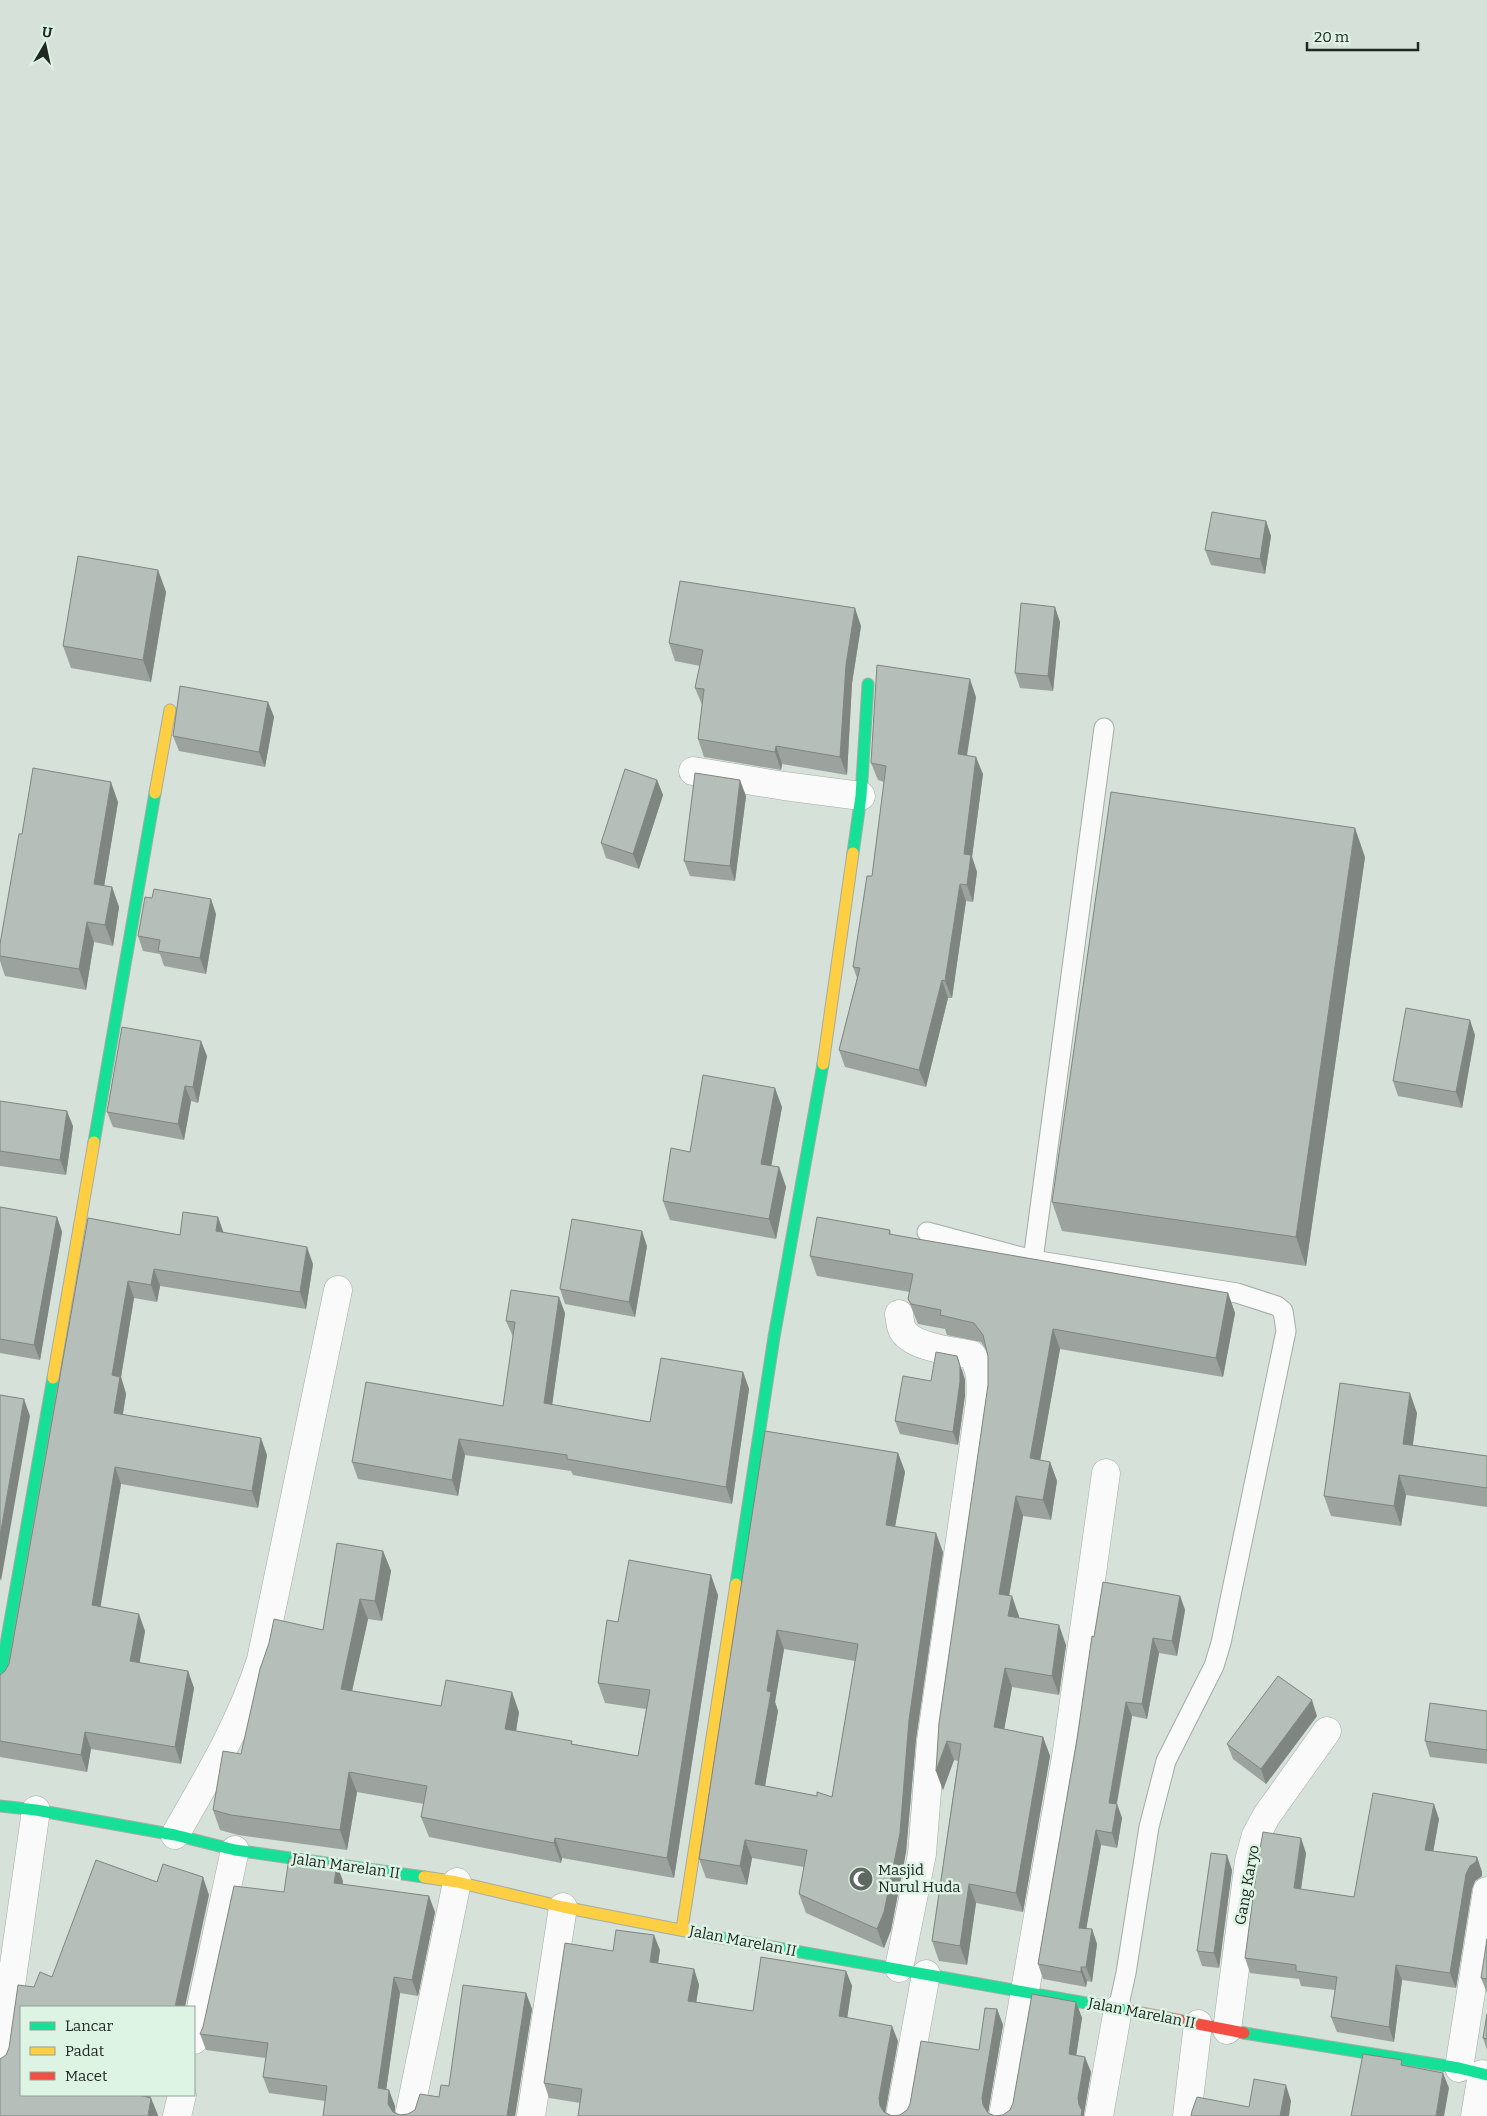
<svg xmlns="http://www.w3.org/2000/svg" width="1487" height="2116" font-family="Bitter,serif">
<style>
.lines{fill:none;stroke-linecap:round;stroke-linejoin:round}
.lane-casing{stroke:#a3aca6;stroke-width:21}
.street-casing{stroke:#a3aca6;stroke-width:29}
.fast-casing{stroke:#a3aca6;stroke-width:13}
.slow-casing{stroke:#a3aca6;stroke-width:13}
.jam-casing{stroke:#a3aca6;stroke-width:13}
.lane{stroke:#f9faf9;stroke-width:19}
.street{stroke:#f9faf9;stroke-width:28}
.fast{stroke:#16e098;stroke-width:11}
.slow{stroke:#ffcf43;stroke-width:11}
.jam{stroke:#f24e42;stroke-width:11}
.wall{fill:#9ca39e;fill-rule:evenodd}
.shaded-wall{fill:#7f8581}
.building{fill:#b5beb8;stroke:#7f8581;fill-rule:evenodd}
.labels{text-anchor:middle;dominant-baseline:central;stroke-width:5;stroke-linejoin:round;paint-order:stroke}
.street-label{font-size:15px;fill:#202822;stroke:#ddf3e4}
.poi-label{font-size:15px;fill:#202822;stroke:#ddf3e4;text-anchor:start}
</style>
<rect width="100%" height="100%" fill="#d5e1d9"/>
<g class="lines">
<defs>
<g id="lane">
<path d="M927 1232 1033 1260 1237 1293 1277 1306 1283 1311 1286 1331 1221 1643 1214 1666 1166 1761 1149 1827 1126 1973 1118 2009"/>
<path d="M1033 1260 1104 728"/>
</g>
<g id="street">
<path d="M693 771 784 786 861 796"/>
<path d="M175 1835C207 1779 241 1723 261 1660L338 1290"/>
<path d="M899 1968 922 1854 931 1741 980 1402C981 1384 982 1371 972 1355 954 1351 911 1348 902 1329 900 1325 900 1318 899 1314"/>
<path d="M1227 2030 1249 1861 1256 1835 1267 1815 1327 1731"/>
<path d="M194 2040 235 1850"/>
<path d="M0 2063 36 1810"/>
<path d="M1459 2068 1487 1891"/>
<path d="M177 2116 182 2095"/>
<path d="M409 2116 457 1882"/>
<path d="M531 2116 563 1907"/>
<path d="M900 2116 926 1974"/>
<path d="M1003 2116 1067 1751 1106 1473"/>
<path d="M1099 2116 1118 2009"/>
<path d="M1187 2116 1198 2024"/>
<path d="M1475 2116 1482 2074"/>
</g>
<g id="fast">
<path d="M853 853 861 796 868 684"/>
<path d="M94 1142 155 793"/>
<path d="M736 1584 774 1337 823 1064"/>
<path d="M0 1678 53 1378"/>
<path d="M0 1806 36 1810 175 1835 235 1850 424 1877"/>
<path d="M716 1937 1131 2011"/>
<path d="M1244 2033 1459 2068 1487 2075"/>
</g>
<g id="slow">
<path d="M155 793 170 710"/>
<path d="M823 1064 853 853"/>
<path d="M53 1378 94 1142"/>
<path d="M424 1877 457 1882 563 1907 716 1937"/>
<path d="M682 1929 736 1584"/>
</g>
<path id="jam" d="M1131 2011 1244 2033"/>
</defs>
<use href="#lane" class="lane-casing"/>
<use href="#street" class="street-casing"/>
<use href="#fast" class="fast-casing"/>
<use href="#slow" class="slow-casing"/>
<use href="#jam" class="jam-casing"/>
<use href="#lane" class="lane"/>
<use href="#street" class="street"/>
<use href="#fast" class="fast"/>
<use href="#slow" class="slow"/>
<use href="#jam" class="jam"/>
</g>
<g class="wall">
<path d="M1266 521 1271 536 1265 574 1211 565 1205 550Z"/>
<path d="M158 570 166 592 151 682 71 668 63 646Z"/>
<path d="M1060 622 1053 691 1020 688 1015 673Z"/>
<path d="M861 626 852 683 847 775 782 764 781 770 704 757 698 739 702 705 695 688 700 666 675 661 669 643Z"/>
<path d="M976 697 967 756 983 774 972 857 977 872 973 902 966 901 952 998H948L926 1087 845 1067 839 1050 857 978 853 967 872 876 884 782 878 780 871 763Z"/>
<path d="M268 702 274 717 265 767 179 751 173 736Z"/>
<path d="M657 780 663 795 639 869 606 858 601 843Z"/>
<path d="M746 796 735 881 690 876 684 861Z"/>
<path d="M118 802 104 886 112 887 119 907 113 946 94 942 86 990 5 976 0 961V944L22 834Z"/>
<path d="M1365 857 1306 1266 1062 1231 1052 1202Z"/>
<path d="M216 914 206 974 164 966 160 954 143 951 138 936Z"/>
<path d="M1475 1035 1462 1108 1398 1096 1393 1081Z"/>
<path d="M207 1056 198 1103 191 1101 184 1140 113 1127 107 1112Z"/>
<path d="M0 1101 73 1126 66 1175 0 1166Z"/>
<path d="M782 1107 771 1166 779 1167 786 1187 776 1239 670 1220 663 1201 690 1152Z"/>
<path d="M0 1207 57 1217 62 1232 40 1360 0 1353Z"/>
<path d="M218 1217 223 1232 313 1264 306 1309 160 1286 157 1302 134 1298 121 1377 126 1394 123 1414 267 1455 258 1508 121 1484 100 1607 145 1631 139 1663 188 1671 194 1688 181 1764 91 1749 87 1772 0 1757V1675L5 1671 9 1664 88 1218 180 1235Z"/>
<path d="M890 1230 891 1235 1228 1293 1235 1313 1223 1377 1060 1349 1040 1460 1050 1462 1057 1481 1051 1520 1023 1516 1009 1596 1019 1616V1618L1066 1645 1059 1695 1012 1687 1004 1729 1043 1737 1050 1756 1023 1912 976 1903 967 1965 939 1961 932 1941 958 1761 954 1760 943 1790 936 1771 988 1385V1356L987 1351 981 1342 947 1335 945 1329 918 1324 908 1299 910 1292 817 1276 810 1256Z"/>
<path d="M647 1246 635 1317 565 1304 560 1289Z"/>
<path d="M565 1313 552 1405 650 1422 743 1372 749 1389 732 1504 573 1475 571 1471 465 1455 458 1496 358 1479 352 1462 503 1406 513 1337 506 1321Z"/>
<path d="M962 1369 965 1380V1395L958 1445 900 1434 895 1421 931 1381Z"/>
<path d="M1417 1413 1413 1445 1487 1456V1507L1406 1495 1401 1526 1331 1516 1324 1496Z"/>
<path d="M765 1431 898 1453 905 1472 895 1526 943 1552 916 1739 906 1852 891 1930 884 1948 806 1913 799 1894 804 1867 752 1858 747 1885 706 1878 699 1859ZM784 1649 855 1661 832 1797 817 1796 765 1786 778 1711 775 1702Z"/>
<path d="M383 1551 391 1571 382 1621 368 1619 352 1691 441 1706 519 1712 516 1731 573 1744 638 1756 646 1709 605 1703 598 1683 618 1622 718 1595 674 1878 562 1858 561 1863 429 1837 421 1817 424 1804 357 1792 347 1850 238 1835 220 1830 213 1810 241 1754 323 1630Z"/>
<path d="M1180 1596 1185 1610 1177 1656 1159 1653 1147 1719 1132 1716 1117 1804 1122 1818 1117 1848 1101 1845 1086 1929H1092L1097 1944 1092 1982 1087 1981 1086 1987 1043 1979 1038 1964 1077 1739 1094 1637Z"/>
<path d="M1487 1711V1764L1430 1757 1425 1741Z"/>
<path d="M1317 1716 1266 1784 1233 1759 1227 1744Z"/>
<path d="M1439 1819 1433 1851 1477 1857 1482 1872V1876L1475 1881 1472 1889 1456 1988 1402 1980 1394 2042 1337 2032 1331 2017 1335 1990 1301 1986 1299 1979 1250 1973 1245 1958 1306 1853 1301 1889 1354 1897Z"/>
<path d="M1232 1870 1219 1968 1202 1966 1197 1951Z"/>
<path d="M343 1881 342 1884 435 1912 418 1996 400 1993 386 2090 395 2106V2112L400 2115 408 2114 439 2097 526 1993 532 2009 515 2116H323L325 2101 269 2093 263 2077 266 2058 206 2050 200 2034 284 1892Z"/>
<path d="M1487 1939V1993L1481 1978Z"/>
<path d="M660 1950 658 1963 694 1969 699 1985 696 2002 753 2011 846 1971 852 1986 847 2018 898 2041 885 2112 892 2116 900 2115 907 2110 979 2050 997 2009 1003 2025 988 2113 995 2116 1003 2115 1010 2110 1076 2002 1082 2018 1076 2055 1091 2072 1084 2113V2116H578L580 2103 549 2098 544 2083 613 1951Z"/>
<path d="M1487 2014V2050L1483 2038Z"/>
</g>
<g class="shaded-wall">
<path d="M1266 521 1271 536 1265 574 1260 559Z"/>
<path d="M158 570 166 592 151 682 143 660Z"/>
<path d="M1055 607 1060 622 1053 691 1048 676Z"/>
<path d="M855 608 861 626 852 683 847 775 840 757 846 665Z"/>
<path d="M970 679 976 697 964 772 958 754Z"/>
<path d="M268 702 274 717 265 767 259 752Z"/>
<path d="M776 746 782 764 781 770 775 752Z"/>
<path d="M976 757 983 774 972 857 977 872 973 902 967 885 964 854Z"/>
<path d="M657 780 663 795 639 869 633 854Z"/>
<path d="M740 780 746 796 735 881 730 866Z"/>
<path d="M111 782 118 802 101 905 94 884Z"/>
<path d="M1355 828 1365 857 1306 1266 1296 1237Z"/>
<path d="M960 884 966 901 952 998 945 981Z"/>
<path d="M112 887 119 907 113 946 105 925Z"/>
<path d="M211 899 216 914 206 974 200 958Z"/>
<path d="M87 922 94 942 86 990 79 969Z"/>
<path d="M942 980 948 998 926 1087 919 1070Z"/>
<path d="M1470 1020 1475 1035 1462 1108 1456 1092Z"/>
<path d="M201 1041 207 1056 198 1103 193 1087Z"/>
<path d="M185 1086 191 1101 184 1140 178 1124Z"/>
<path d="M775 1088 782 1107 768 1184 761 1164Z"/>
<path d="M67 1111 73 1126 66 1175 60 1160Z"/>
<path d="M779 1167 786 1187 776 1239 769 1219Z"/>
<path d="M57 1217 62 1232 40 1360 34 1345Z"/>
<path d="M218 1217 224 1234 216 1231Z"/>
<path d="M642 1231 647 1246 635 1317 629 1302Z"/>
<path d="M307 1247 313 1264 306 1309 300 1292Z"/>
<path d="M154 1269 160 1286 157 1302 151 1285Z"/>
<path d="M128 1281 134 1298 121 1377 126 1394 120 1430 114 1413 112 1375Z"/>
<path d="M1228 1293 1235 1313 1223 1377 1216 1358Z"/>
<path d="M559 1297 565 1313 550 1420 544 1403Z"/>
<path d="M1053 1329 1060 1349 1037 1478 1030 1458Z"/>
<path d="M957 1356 965 1380V1395L958 1445 953 1432Z"/>
<path d="M743 1372 749 1389 732 1504 726 1487Z"/>
<path d="M1410 1393 1417 1413 1410 1464 1403 1444Z"/>
<path d="M24 1399 30 1416 1 1581 0 1578V1536Z"/>
<path d="M261 1438 267 1455 258 1508 252 1491Z"/>
<path d="M459 1439 465 1455 458 1496 452 1480Z"/>
<path d="M898 1453 905 1472 892 1543 886 1525Z"/>
<path d="M1050 1462 1057 1481 1051 1520 1043 1500Z"/>
<path d="M115 1467 121 1484 98 1622 92 1605Z"/>
<path d="M1399 1475 1406 1495 1401 1526 1394 1506Z"/>
<path d="M1016 1496 1023 1516 1006 1613 999 1594Z"/>
<path d="M936 1533 943 1552 916 1739 906 1852 891 1930 884 1948 877 1929Z"/>
<path d="M383 1551 391 1571 382 1621 375 1601Z"/>
<path d="M711 1575 718 1595 674 1878 667 1858Z"/>
<path d="M1012 1596 1019 1616 1016 1636 1008 1616Z"/>
<path d="M1180 1596 1185 1610 1177 1656 1172 1641Z"/>
<path d="M360 1599 368 1619 348 1709 341 1689Z"/>
<path d="M139 1614 145 1631 137 1678 130 1661Z"/>
<path d="M1059 1625 1066 1645 1059 1695 1052 1676Z"/>
<path d="M777 1630 784 1649 775 1702 778 1711 762 1803 755 1784 767 1691Z"/>
<path d="M1153 1638 1159 1653 1147 1719 1142 1704Z"/>
<path d="M1005 1668 1012 1687 1001 1747 994 1727Z"/>
<path d="M188 1671 194 1688 181 1764 175 1747Z"/>
<path d="M512 1692 519 1712 513 1749 505 1729Z"/>
<path d="M1312 1700 1317 1716 1266 1784 1261 1769Z"/>
<path d="M1126 1702 1132 1716 1114 1817 1109 1803Z"/>
<path d="M85 1732 91 1749 87 1772 81 1755Z"/>
<path d="M1043 1737 1050 1756 1023 1912 1016 1893Z"/>
<path d="M947 1741 954 1760 943 1790 936 1771Z"/>
<path d="M349 1772 357 1792 347 1850 340 1830Z"/>
<path d="M1117 1804 1122 1818 1117 1848 1112 1833Z"/>
<path d="M1434 1804 1439 1819 1431 1864 1425 1850Z"/>
<path d="M1096 1830 1101 1845 1084 1942 1079 1928Z"/>
<path d="M555 1838 562 1858 561 1863 554 1843Z"/>
<path d="M1301 1838 1306 1853 1299 1903 1294 1888Z"/>
<path d="M745 1840 752 1858 747 1885 740 1866Z"/>
<path d="M1227 1855 1232 1870 1219 1968 1214 1953Z"/>
<path d="M1477 1857 1482 1872V1876L1475 1881 1472 1889 1456 1988 1450 1973 1466 1874 1470 1866Z"/>
<path d="M337 1865 343 1881 340 1899 334 1883Z"/>
<path d="M203 1877 209 1895 185 2007H175Z"/>
<path d="M969 1884 976 1903 967 1965 960 1946Z"/>
<path d="M429 1896 435 1912 418 1996 412 1980Z"/>
<path d="M1092 1929 1097 1944 1092 1982 1086 1967Z"/>
<path d="M654 1935 660 1950 656 1977 650 1962Z"/>
<path d="M1396 1965 1402 1980 1394 2042 1389 2027Z"/>
<path d="M1081 1967 1087 1981 1086 1987 1081 1972Z"/>
<path d="M694 1969 699 1985 694 2016 688 2001Z"/>
<path d="M846 1971 852 1986 845 2032 839 2016Z"/>
<path d="M394 1977 400 1993 384 2105 378 2088Z"/>
<path d="M526 1993 532 2009 515 2116H507Z"/>
<path d="M1076 2002 1082 2018 1074 2070 1069 2054Z"/>
<path d="M997 2009 1003 2025 988 2113 983 2105 982 2098Z"/>
<path d="M892 2026 898 2041 885 2114 880 2106 879 2098Z"/>
<path d="M1085 2057 1091 2072 1084 2113V2116H1081L1078 2098Z"/>
<path d="M1443 2073 1449 2088 1444 2116H1436Z"/>
<path d="M1286 2085 1291 2101 1289 2116H1280Z"/>
<path d="M389 2090 395 2106 394 2116 388 2104Z"/>
<path d="M139 2095H151L145 2113Z"/>
<path d="M151 2098 158 2115V2116H148Z"/>
</g>
<g class="building">
<path d="M1212 512 1266 521 1260 559 1205 550Z"/>
<path d="M78 556 158 570 143 660 63 646Z"/>
<path d="M680 581 855 608 846 665 840 757 776 746 775 752 698 739 704 689 695 688 703 650 669 643Z"/>
<path d="M1021 603 1055 607 1048 676 1015 673Z"/>
<path d="M877 665 970 679 958 754 976 757 964 854 971 855 967 885 960 884 945 981 942 980 919 1070 839 1050 860 968 853 967 867 876H872L886 766 871 763Z"/>
<path d="M180 686 268 702 259 752 173 736Z"/>
<path d="M33 768 111 782 94 884 112 887 105 925 87 922 79 969 0 956V944L19 834H22Z"/>
<path d="M625 769 657 780 633 854 601 843Z"/>
<path d="M695 773 740 780 730 866 684 861Z"/>
<path d="M1111 792 1355 828 1296 1237 1052 1202Z"/>
<path d="M154 889 211 899 200 958 158 951 160 940 138 936 145 897 152 898Z"/>
<path d="M1406 1008 1470 1020 1456 1092 1393 1081Z"/>
<path d="M122 1027 201 1041 193 1087 185 1086 178 1124 107 1112Z"/>
<path d="M703 1075 775 1088 761 1164 779 1167 769 1219 663 1201 671 1148 690 1152Z"/>
<path d="M0 1101 67 1111 60 1160 0 1151Z"/>
<path d="M0 1207 57 1217 34 1345 0 1339Z"/>
<path d="M183 1212 218 1217 216 1231 307 1247 300 1292 154 1269 151 1285 128 1281 112 1375 120 1377 114 1413 261 1438 252 1491 115 1467 92 1605 139 1614 130 1661 188 1671 175 1747 85 1732 81 1755 0 1741V1675L5 1671 9 1664 88 1218 180 1235Z"/>
<path d="M817 1217 890 1230 889 1234 1228 1293 1216 1358 1053 1329 1030 1458 1050 1462 1043 1500 1016 1496 999 1594 1012 1596 1008 1616 1059 1625 1052 1676 1005 1668 994 1727 1043 1737 1016 1893 969 1884 960 1946 932 1941 961 1744 947 1741 936 1771 939 1723 988 1385V1356L983 1335 974 1323 940 1315 941 1310 911 1304 908 1299 913 1274 810 1256Z"/>
<path d="M572 1219 642 1231 629 1302 560 1289Z"/>
<path d="M511 1290 559 1297 544 1403 650 1422 661 1358 743 1372 726 1487 567 1459V1455L459 1439 452 1480 352 1462 366 1382 503 1406 515 1322 506 1321Z"/>
<path d="M936 1352 957 1356 960 1366V1382L953 1432 895 1421 903 1376 931 1381Z"/>
<path d="M1340 1383 1410 1393 1403 1444 1487 1456V1488L1399 1475 1394 1506 1324 1496Z"/>
<path d="M0 1395 24 1399 0 1536Z"/>
<path d="M765 1431 898 1453 886 1525 936 1533 909 1720 900 1833 884 1912 877 1929 799 1894 807 1850 745 1840 740 1866 699 1859ZM777 1630 858 1644 832 1797 817 1792V1796L755 1784 771 1692 767 1691Z"/>
<path d="M337 1543 383 1551 375 1601 360 1599 341 1689 441 1706 446 1680 512 1692 505 1729 572 1741 571 1744 638 1756 650 1690 598 1683 607 1620 618 1622 629 1560 711 1575 667 1858 555 1838 554 1843 421 1817 427 1786 349 1772 340 1830 231 1815 213 1810 223 1751 241 1754 260 1669 269 1643 274 1619 323 1630Z"/>
<path d="M1103 1582 1180 1596 1172 1641 1153 1638 1142 1704 1126 1702 1109 1803 1117 1804 1112 1833 1096 1830 1079 1928 1092 1929 1086 1967H1081V1972L1038 1964 1077 1739 1092 1636 1094 1637Z"/>
<path d="M1278 1676 1312 1700 1261 1769 1227 1744Z"/>
<path d="M1430 1703 1487 1711V1750L1425 1741Z"/>
<path d="M1373 1793 1434 1804 1425 1850 1477 1857 1476 1862 1470 1866 1466 1874 1450 1973 1396 1965 1389 2027 1331 2017 1337 1977 1296 1971V1965L1245 1958 1258 1860 1263 1832 1301 1838 1294 1888 1354 1897Z"/>
<path d="M1211 1853 1227 1855 1214 1953 1197 1951Z"/>
<path d="M289 1858 337 1865 334 1883 429 1896 412 1980 394 1977 378 2088 389 2090 388 2104 393 2112 400 2115 408 2114 415 2110 420 2094 439 2097 441 2085 449 2086 463 1985 526 1993 507 2116H323L327 2086 263 2077 268 2043 200 2034 203 2027 234 1886 284 1892Z"/>
<path d="M96 1860 157 1882 163 1864 203 1877 175 2007H21V2095H139L151 2098 148 2116H0V2059L6 2055 9 2048 18 1985 34 1987 40 1972 52 1977Z"/>
<path d="M616 1930 654 1935 650 1962 694 1969 688 2001 753 2011 761 1957 846 1971 839 2016 892 2026 879 2098 880 2106 884 2112 892 2116 900 2115 907 2110 910 2104 921 2041 979 2050 985 2008 997 2009 982 2098 983 2105 988 2113 995 2116 1003 2115 1010 2110 1013 2103 1032 1994 1076 2002 1069 2054 1085 2057 1078 2098 1079 2105 1082 2110 1081 2116H578L582 2089 544 2083 565 1943 613 1951Z"/>
<path d="M1487 1939V1979L1481 1978Z"/>
<path d="M1487 2014V2039L1483 2038Z"/>
<path d="M1363 2054 1402 2060 1401 2065 1443 2073 1436 2116H1351Z"/>
<path d="M1254 2079 1286 2085 1280 2116H1191L1192 2111 1197 2097 1249 2107Z"/>
</g>
<defs>
<symbol id="mosque-disc" viewBox="-11 -11 22 22"><circle r="9.5" fill="#5f6962" stroke="#ddf3e4"/><path d="M3.5-4.9A6 6 0 1 0 3.5 4.9A5 5 0 1 1 3.5-4.9Z" fill="#fff"/></symbol>
</defs>
<g fill-rule="evenodd">
<use href="#mosque-disc" x="847" y="1865" width="28" height="28"/>
</g>
<g class="labels">
<g class="street-label">
<text transform="translate(346 1866) rotate(8)">Jalan Marelan II</text>
<text transform="translate(1247 1885) rotate(-80)">Gang Karyo</text>
<text transform="translate(743 1941) rotate(11)">Jalan Marelan II</text>
<text transform="translate(1142 2013) rotate(11)">Jalan Marelan II</text>
</g>
<g class="poi-label">
<text x="878" y="1870">Masjid<tspan x="878" dy="17">Nurul Huda</tspan></text>
</g>
</g>
<rect x="20" y="2006" width="175" height="90" fill="#ddf3e4" stroke="#91a296"/>
<rect x="30" y="2022" width="25" height="8" fill="#16e098" stroke="#91a296"/>
<text x="65" y="2031" font-size="15" fill="#202822">Lancar</text>
<rect x="30" y="2047" width="25" height="8" fill="#ffcf43" stroke="#91a296"/>
<text x="65" y="2056" font-size="15" fill="#202822">Padat</text>
<rect x="30" y="2072" width="25" height="8" fill="#f24e42" stroke="#91a296"/>
<text x="65" y="2081" font-size="15" fill="#202822">Macet</text>
<g transform="translate(45 45) rotate(9)" stroke="#ddf3e4" stroke-width="4" paint-order="stroke">
<path d="M0-4L9 19L0 12L-9 19Z" fill="#202822"/>
<text y="-8" font-size="14" font-weight="bold" text-anchor="middle" fill="#202822">U</text>
</g>
<path d="M1307 42v8h111v-8" fill="none" stroke="#202822" stroke-width="2.5"/>
<text x="1314" y="42" font-size="15" fill="#202822" stroke="#ddf3e4" stroke-width="4" paint-order="stroke">20 m</text>
</svg>
